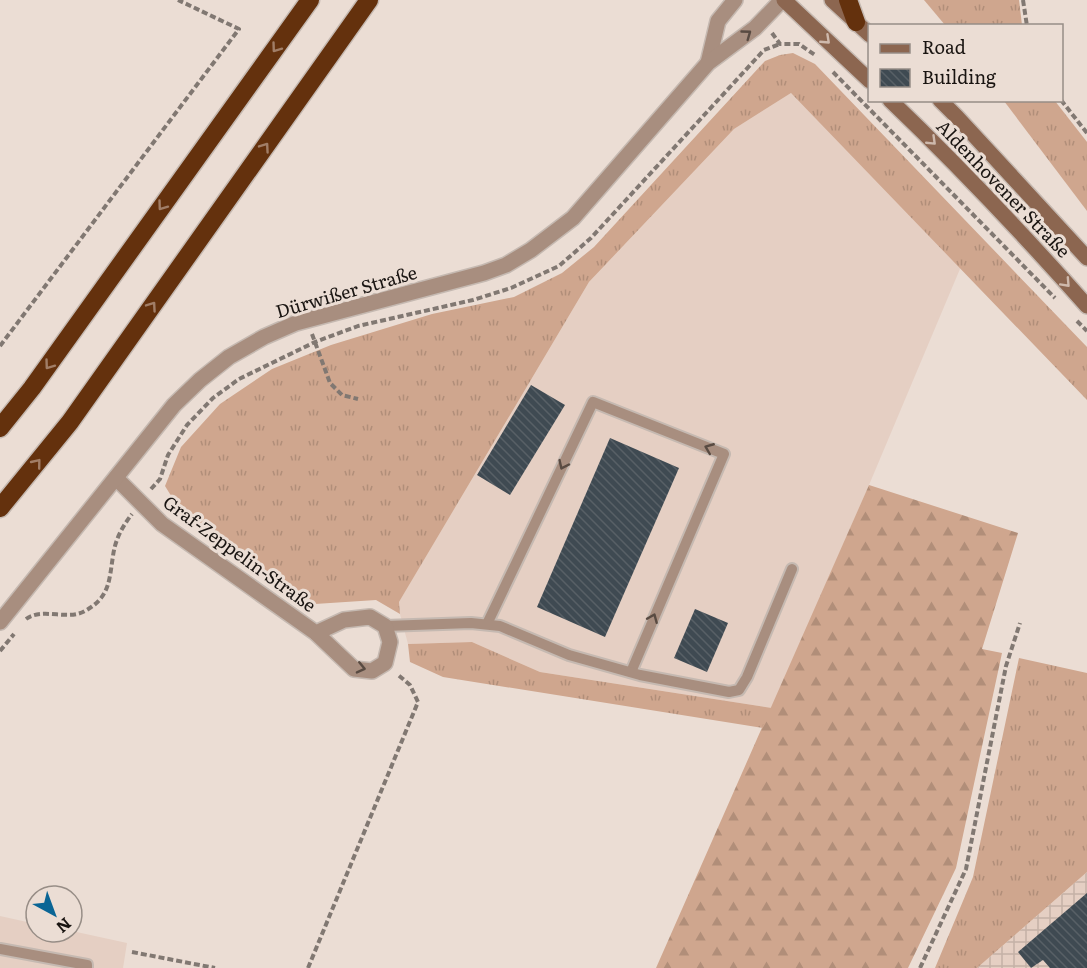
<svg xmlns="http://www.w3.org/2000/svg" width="1087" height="968" font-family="Literata,serif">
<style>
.built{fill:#e5cfc3}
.industrial{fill:url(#industrial-grid)}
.grass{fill:url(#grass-tufts)}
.forest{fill:url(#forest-firs)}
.building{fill:url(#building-back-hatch)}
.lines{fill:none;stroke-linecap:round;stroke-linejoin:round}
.service-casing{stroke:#c5b9b1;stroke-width:14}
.minor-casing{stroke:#c5b9b1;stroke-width:18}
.secondary-casing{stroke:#c5b9b1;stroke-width:18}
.motorway-casing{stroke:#c5b9b1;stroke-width:21}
.path{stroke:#817872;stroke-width:4;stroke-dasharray:6 3;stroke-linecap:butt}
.service{stroke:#a88e7f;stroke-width:10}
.minor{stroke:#a88e7f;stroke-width:15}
.secondary{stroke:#8c6650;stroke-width:15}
.motorway{stroke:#64310d;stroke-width:18}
.oneway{stroke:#594b42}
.oneway2{stroke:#ceb9ac}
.oneway3{stroke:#a17e67}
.labels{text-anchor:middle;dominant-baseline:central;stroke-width:6;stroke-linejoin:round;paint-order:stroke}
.street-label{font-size:18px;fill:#191411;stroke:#ebddd4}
</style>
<defs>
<pattern id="industrial-grid" width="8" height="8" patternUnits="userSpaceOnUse" patternTransform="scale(1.5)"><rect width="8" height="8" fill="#e5cfc3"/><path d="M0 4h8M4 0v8" fill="none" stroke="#c4b1a6"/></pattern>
<pattern id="grass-tufts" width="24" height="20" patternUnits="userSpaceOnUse" patternTransform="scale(1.5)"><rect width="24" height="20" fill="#cfa68e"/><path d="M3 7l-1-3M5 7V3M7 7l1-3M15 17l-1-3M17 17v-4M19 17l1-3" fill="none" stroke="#b18e79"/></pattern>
<pattern id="forest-firs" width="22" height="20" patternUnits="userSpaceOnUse" patternTransform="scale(1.5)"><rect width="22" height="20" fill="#cfa68e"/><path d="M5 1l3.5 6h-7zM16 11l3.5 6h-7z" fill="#b18e79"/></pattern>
<pattern id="building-back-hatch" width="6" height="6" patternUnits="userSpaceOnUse" patternTransform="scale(1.5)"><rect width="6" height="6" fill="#3f4a52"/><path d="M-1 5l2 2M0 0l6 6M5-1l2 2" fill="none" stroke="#586066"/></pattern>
</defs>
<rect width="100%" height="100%" fill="#ebddd4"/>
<g class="built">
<path d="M791 93 965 257 869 485 772 708 540 672 472 642 408 644 400 614 399 602 589 282 734 129Z"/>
<path d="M0 916 36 924V932L72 931 127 943 123 968H0Z"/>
</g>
<path class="industrial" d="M1087 872V968H977Z"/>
<g class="grass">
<path d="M924 0H1019L1022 25H945Z"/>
<path d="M793 53 815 64 1087 347V400L791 93 734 129 589 282 399 602 400 614 376 600 315 604 273 583 178 507 165 486 181 447 220 404 272 369 331 345 432 314 514 297 562 273 594 247 765 61 780 55Z"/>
<path d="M1004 101H1055L1087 142V211Z"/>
<path d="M472 642 540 672 772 708 763 728 443 677 410 662 408 644Z"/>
<path d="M1019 658 1087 673V872L977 968H935L973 877Z"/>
</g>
<path class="forest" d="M869 485 1018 533 982 649 1002 653 956 868 908 968H656Z"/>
<g class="building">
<path d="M531 385 565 405 510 495 477 475Z"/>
<path d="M610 438 679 468 605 637 537 607Z"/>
<path d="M695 609 728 623 707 672 674 658Z"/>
<path d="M1087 893V968H1050L1043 960 1031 968 1018 952Z"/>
</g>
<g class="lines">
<defs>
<g id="service">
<path d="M487 624 593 402 724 454 631 672"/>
<path d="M385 626 471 623 500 626 569 655 640 675 729 692 739 690 747 677 792 569"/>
<path d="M0 949 87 965V968"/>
</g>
<g id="minor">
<path d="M708 63 718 21 735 0"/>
<path d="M116 478 162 524 316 633 354 669 372 671 385 663 390 642 385 626 370 617 344 620 316 633"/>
<path d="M0 622 174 405 200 380 229 357 264 337 296 323 484 273 506 265 531 250 573 218 708 63 755 28 782 0"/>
</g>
<g id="secondary">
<path d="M784 0 870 81"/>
<path d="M832 0 870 35"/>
<path d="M890 100C959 166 1024 235 1087 306"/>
<path d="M940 100 957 117 1087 258"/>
</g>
<g id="motorway">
<path d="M848 0 856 22"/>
<path d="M0 428 32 388 310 0"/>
<path d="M0 508 70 422 369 0"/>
</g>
</defs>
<use href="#service" class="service-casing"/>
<use href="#minor" class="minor-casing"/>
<use href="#secondary" class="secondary-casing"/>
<use href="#motorway" class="motorway-casing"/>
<g class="path">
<path d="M1023 0 1027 26"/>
<path d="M772 33 780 44H799L815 55"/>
<path d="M833 72 1055 298"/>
<path d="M1061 100 1087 133"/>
<path d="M1077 321 1087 331"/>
<path d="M312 334 330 383 342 395 358 399"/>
<path d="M0 346 239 29 178 0"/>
<path d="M151 489 160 479 168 455 187 425 213 398 239 379 315 342 358 326 473 300 511 288 559 266 591 238 764 50 780 44"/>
<path d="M26 619C42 607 68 621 85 611 110 597 109 581 113 556 115 540 122 527 132 514"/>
<path d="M0 651 14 634"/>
<path d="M132 952 215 968"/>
<path d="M308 968 418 702 410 685 397 674"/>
<path d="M920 968 966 869 1006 666 1020 623"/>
</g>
<use href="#service" class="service"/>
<use href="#minor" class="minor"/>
<use href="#secondary" class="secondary"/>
<use href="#motorway" class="motorway"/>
</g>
<defs><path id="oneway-chevron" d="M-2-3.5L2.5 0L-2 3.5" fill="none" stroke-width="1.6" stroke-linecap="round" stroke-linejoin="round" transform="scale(1.5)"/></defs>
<g class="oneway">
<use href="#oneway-chevron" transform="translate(747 34) rotate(-36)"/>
<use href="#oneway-chevron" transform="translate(709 448) rotate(-158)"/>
<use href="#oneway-chevron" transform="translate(563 465) rotate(115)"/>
<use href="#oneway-chevron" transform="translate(653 618) rotate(-67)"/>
<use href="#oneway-chevron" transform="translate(361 668) rotate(13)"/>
</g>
<g class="oneway2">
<use href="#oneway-chevron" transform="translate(826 40) rotate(43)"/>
<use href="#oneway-chevron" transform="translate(932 141) rotate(44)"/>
<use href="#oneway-chevron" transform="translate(1066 283) rotate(47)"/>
</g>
<g class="oneway3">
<use href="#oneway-chevron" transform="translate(276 48) rotate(126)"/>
<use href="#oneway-chevron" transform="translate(265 147) rotate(-55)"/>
<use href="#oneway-chevron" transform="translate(162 206) rotate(126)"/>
<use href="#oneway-chevron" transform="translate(152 306) rotate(-55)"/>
<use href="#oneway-chevron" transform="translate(49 365) rotate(126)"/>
<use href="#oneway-chevron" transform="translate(37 463) rotate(-51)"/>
</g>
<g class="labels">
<g class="street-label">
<text transform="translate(1004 188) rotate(46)">Aldenhovener Straße</text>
<text transform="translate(346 291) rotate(-16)">Dürwißer Straße</text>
<text transform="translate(240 553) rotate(36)">Graf-Zeppelin-Straße</text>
</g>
</g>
<rect x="868" y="24" width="195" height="78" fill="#ebddd4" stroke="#978d86" stroke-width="1.5"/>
<rect x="880" y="44" width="30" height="9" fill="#8c6650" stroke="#978d86" stroke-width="1.5"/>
<text x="922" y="54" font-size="18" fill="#191411">Road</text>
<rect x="880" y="69" width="30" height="18" fill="url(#building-back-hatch)" stroke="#978d86" stroke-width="1.5"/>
<text x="922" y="84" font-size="18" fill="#191411">Building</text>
<g transform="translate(54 914) rotate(139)"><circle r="28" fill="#ebddd4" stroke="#978d86" stroke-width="1.5"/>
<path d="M0-4.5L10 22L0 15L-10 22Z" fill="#0a6595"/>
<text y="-9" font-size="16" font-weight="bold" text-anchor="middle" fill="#191411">N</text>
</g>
</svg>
